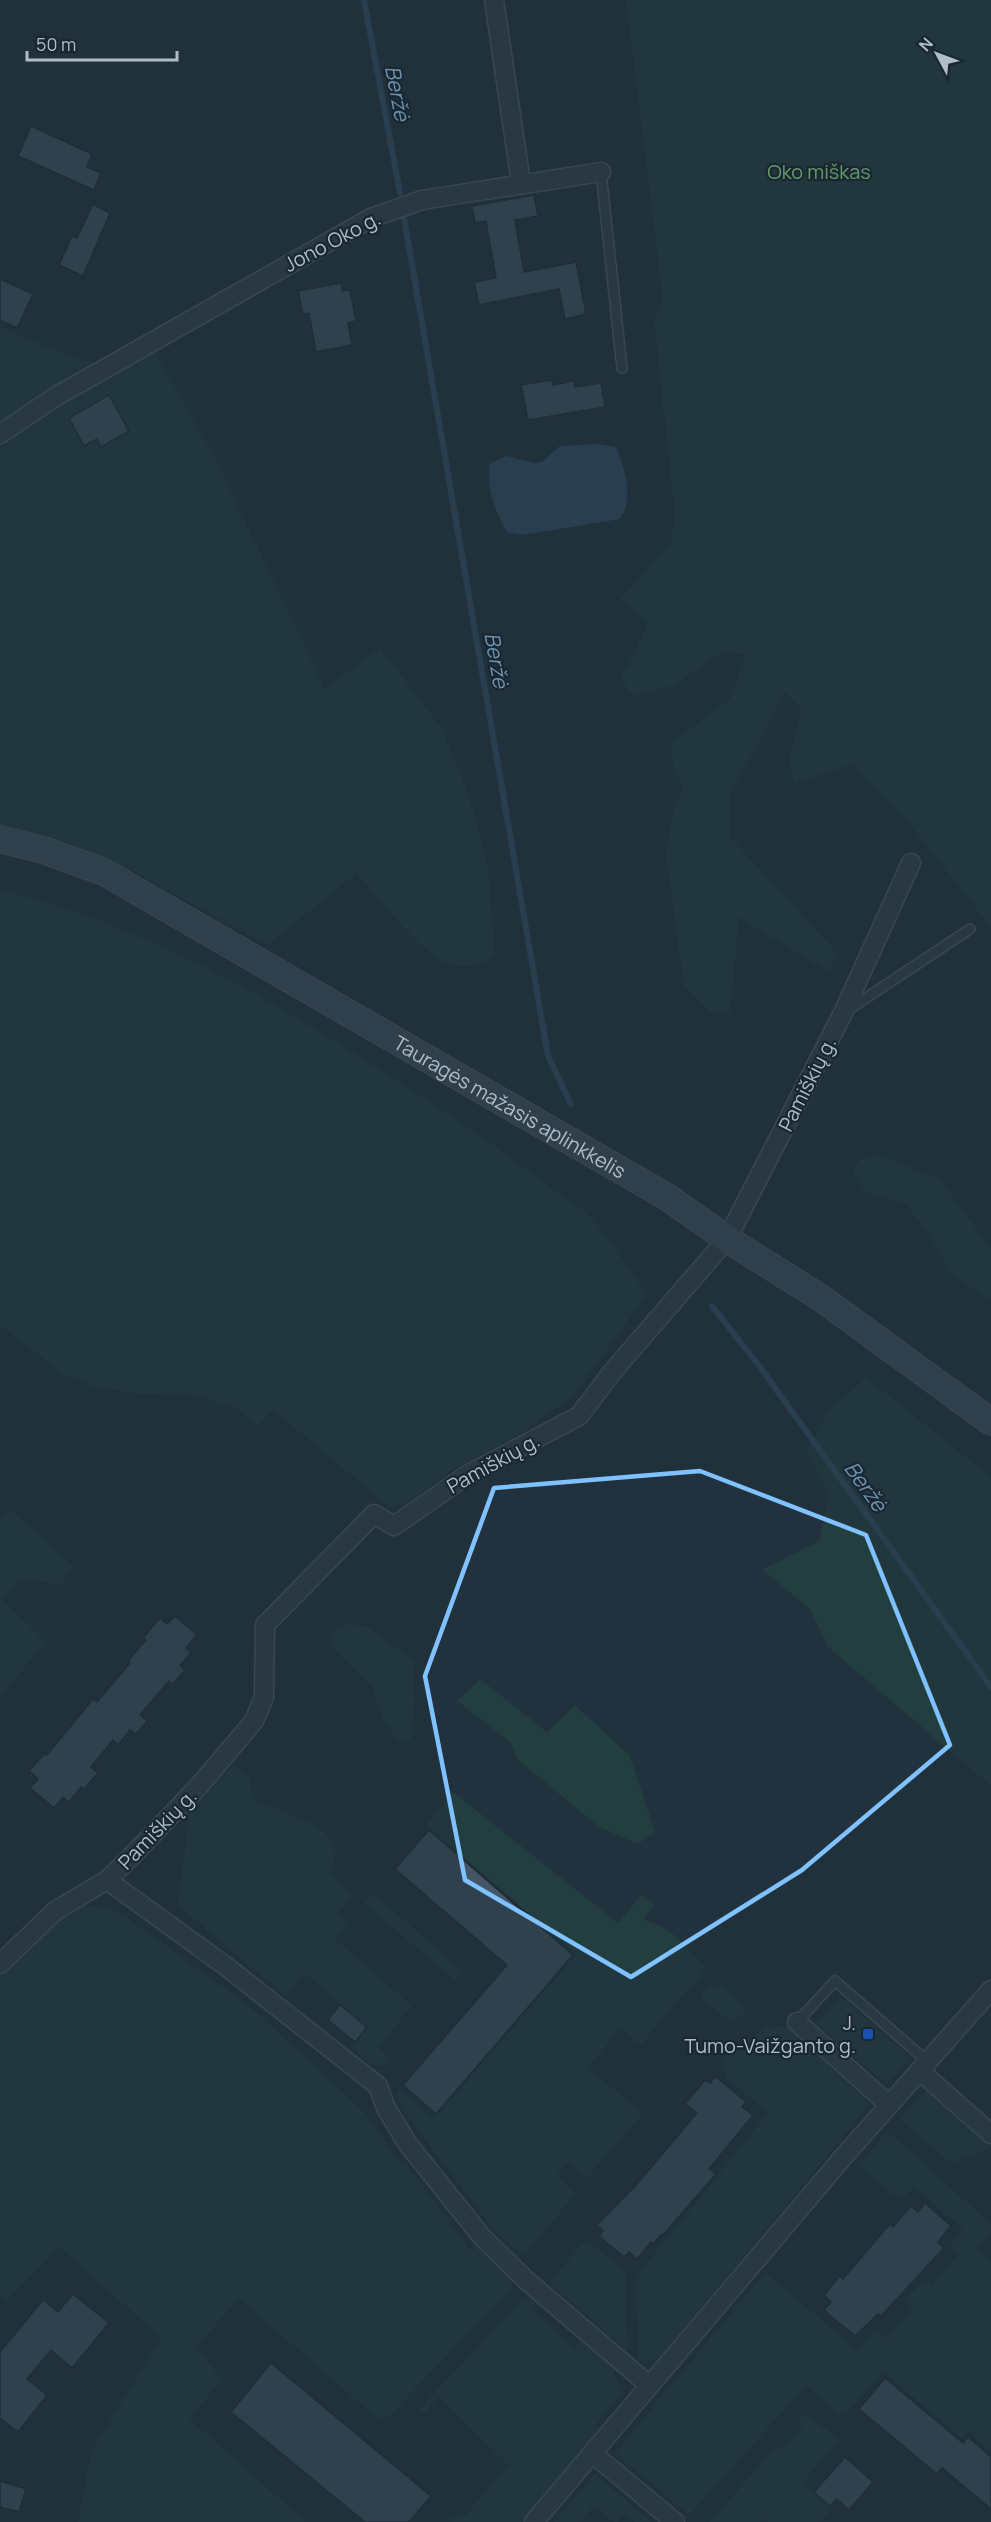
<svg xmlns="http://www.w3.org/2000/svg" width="991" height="2522" font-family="Manrope,sans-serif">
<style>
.green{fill:#233e3e}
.water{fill:#334f66}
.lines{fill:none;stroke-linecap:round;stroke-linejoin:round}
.stream{stroke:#334f66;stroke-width:6}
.building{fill:#445664;stroke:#1c2934;stroke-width:1.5}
.lane-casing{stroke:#53606b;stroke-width:12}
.street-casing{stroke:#53606b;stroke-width:21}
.secondary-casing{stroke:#53606b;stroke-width:28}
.lane{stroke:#35424d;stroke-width:9}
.street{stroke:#35424d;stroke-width:18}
.secondary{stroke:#425261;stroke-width:26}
.marked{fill:none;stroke:#7fc2ff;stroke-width:4.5;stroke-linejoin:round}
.transit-dot{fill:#1a4fb4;stroke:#1a2732;stroke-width:2}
.labels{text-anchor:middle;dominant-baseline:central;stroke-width:4.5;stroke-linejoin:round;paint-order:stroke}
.park-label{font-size:20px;fill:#659c6a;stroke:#1a2732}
.street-label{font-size:20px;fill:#b0bdc9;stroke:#1a2732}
.poi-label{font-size:20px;fill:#b0bdc9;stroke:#1a2732;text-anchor:end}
.water-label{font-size:21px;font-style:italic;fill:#6e93af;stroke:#1a2732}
</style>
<rect width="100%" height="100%" fill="#21313d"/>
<g class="green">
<path d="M626 0H991V927L909 823 853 764 795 783C783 762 797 732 802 710L785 692 729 797 730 837 837 953 829 972 739 917 730 1012 713 1014 684 986 666 855 672 815 683 787 671 759 672 742 730 699 746 654 720 653 675 685 633 696 620 677 633 657 648 622 620 599 671 544 675 513 654 321 663 301Z"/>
<path d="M0 327 65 354 114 369 152 347 216 460 325 689 380 648 442 729 467 790 488 865 495 957C484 961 468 969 455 966 427 961 367 888 352 864L356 874 267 945 135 872 91 852 0 826Z"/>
<path d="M0 890C165 929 311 1024 451 1116 485 1139 518 1163 550 1187 563 1197 579 1206 590 1217 611 1240 628 1269 647 1294L573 1396 519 1434 449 1472 403 1506 389 1507 273 1409 258 1426 237 1409 189 1393 141 1394 99 1388 62 1373 0 1325Z"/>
<path d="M881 1156 941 1180 991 1250V1298L983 1296 950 1273 929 1233 905 1203 864 1192 852 1170 860 1160Z"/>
<path d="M866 1378 991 1477V1786L828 1647 810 1609 762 1570 819 1541 829 1494 807 1450 829 1410Z"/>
<path d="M11 1510 74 1567 61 1585 20 1579 2 1599 46 1642 0 1696V1520Z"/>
<path d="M348 1624 366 1626 413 1660 415 1700 411 1741 399 1742 383 1719 371 1685 329 1644 335 1628Z"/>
<path d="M480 1679 547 1732 575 1705 630 1756 655 1832 638 1844 599 1827 517 1759 510 1742 457 1701Z"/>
<path d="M233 1765 249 1777 253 1798C272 1809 314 1821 327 1835 331 1839 333 1847 336 1852L329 1875 354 1895 338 1914 347 1924 334 1939 412 2006 378 2047 391 2058 385 2065H373L352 2049 367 2027 305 1973 285 1996 178 1905 190 1812Z"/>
<path d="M453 1792 618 1923 641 1895 654 1905 643 1920C668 1923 688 1948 705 1967L699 1980 680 1997 641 2045 621 2028 588 2067 642 2114 587 2178 568 2162 557 2175 576 2194 523 2255 494 2230 409 2118 400 2105 397 2094 399 2089 434 2119 576 1954 426 1825Z"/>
<path d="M373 1893 462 1971 455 1980 364 1903Z"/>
<path d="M80 1904 104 1907 127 1918 248 2005 364 2112 402 2166 406 2164 470 2249 478 2244 514 2285 390 2415 377 2418 239 2298 197 2346 221 2380 189 2419 306 2522H78L91 2452 162 2338 59 2247 6 2301 0 2296V1972L50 1919Z"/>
<path d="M711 1985C724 1984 742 2000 746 2012L731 2021 702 1999V1994Z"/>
<path d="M841 1997 911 2058 887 2085 817 2024Z"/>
<path d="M786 2026 870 2104 658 2360 638 2361 636 2277 768 2113 727 2078 722 2059 766 2027Z"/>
<path d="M928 2089 991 2142V2148L952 2163 899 2119Z"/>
<path d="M887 2131 991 2224V2231L977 2250 991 2263V2450L968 2431 962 2438 883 2372 843 2417 806 2386 689 2515 615 2453 765 2273 858 2351 877 2330 888 2338 912 2309 904 2301 925 2279 931 2286 959 2254 951 2245 963 2229 914 2186 901 2200 858 2166Z"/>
<path d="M586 2240 625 2271 628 2352 549 2282Z"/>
<path d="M523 2300H532L537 2304 532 2310 574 2348 581 2341 615 2370 613 2376 620 2384 622 2393 596 2424 600 2429 522 2522H453L449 2517 466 2515 509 2465 439 2397 424 2413 419 2409Z"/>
<path d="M806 2413 839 2440 802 2483 832 2509 820 2522H769L764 2518 760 2522H710L777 2446 783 2450 803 2427 797 2423Z"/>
<path d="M595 2474 651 2522H635L625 2514 617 2522H614L594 2505 580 2522H554Z"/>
</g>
<path class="water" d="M598 444 616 447C625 470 634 497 620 519L523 535 507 532C496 514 485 485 490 464L506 456 534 463 542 462 560 446Z"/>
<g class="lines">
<g class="stream">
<path d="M364 0 400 193"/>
<path d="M404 218 548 1056 571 1104"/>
<path d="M712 1306 757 1363 991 1687"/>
</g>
</g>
<g class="building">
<path d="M31 126 92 154 87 167 101 173 94 190 18 156Z"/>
<path d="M534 195 538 216 515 220 524 272 576 262 586 314 565 319 559 289 479 305 474 282 496 278 486 221 475 223 472 206Z"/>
<path d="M93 204 110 213 83 276 59 265 72 236 77 238Z"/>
<path d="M0 279 33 294 17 328 0 320Z"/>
<path d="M341 283 342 291 350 290 356 321 348 323 352 345 316 352 309 313 303 314 298 291Z"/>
<path d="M552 380 553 385 574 381 575 387 601 383 605 407 528 420 521 385Z"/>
<path d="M109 395 129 431 101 447 97 439 84 446 69 418Z"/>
<path d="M175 1616 197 1635 186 1648 191 1653 180 1665 185 1670 173 1684 169 1681 140 1715 147 1721 136 1734 130 1730 118 1745 113 1740 91 1767 98 1773 84 1789 81 1787 69 1802 63 1797 54 1808 30 1788 38 1779 29 1771 45 1753 47 1755 93 1699 97 1702 130 1663 128 1661 146 1640 143 1638 160 1618 167 1624Z"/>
<path d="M429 1830 573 1955 436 2114 403 2085 507 1965 395 1869Z"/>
<path d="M340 2005 367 2027 355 2042 328 2020Z"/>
<path d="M715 2076 746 2102 742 2107 753 2115 709 2169 716 2174 663 2235 662 2234 653 2244 651 2242 637 2259 629 2252 624 2257 599 2236 603 2231 597 2225 637 2184 697 2113 685 2104 705 2080 710 2083Z"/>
<path d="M925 2203 951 2226 938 2242 944 2248 881 2316 878 2314 855 2336 824 2310 831 2302 824 2295 840 2276 843 2279 890 2224 893 2227 911 2206 918 2212Z"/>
<path d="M73 2294 109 2323 72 2368 51 2350 27 2379 47 2395 18 2432 0 2418V2352L43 2300 58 2312Z"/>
<path d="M271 2363 431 2496 409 2522H365L231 2412Z"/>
<path d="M885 2378 963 2443 968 2437 991 2457V2509L942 2468 937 2474 859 2409Z"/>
<path d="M845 2457 873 2482 849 2510 837 2499 830 2506 814 2492Z"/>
<path d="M0 2481 26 2489 19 2512 0 2507Z"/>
</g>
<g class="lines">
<defs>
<g id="lane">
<path d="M601 172 622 368"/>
<path d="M848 1010 970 929"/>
<path d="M797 2022 835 1981 928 2062"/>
</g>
<g id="street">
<path d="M494 0 521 183"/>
<path d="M0 434 55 397 371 218 422 200 601 172"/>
<path d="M107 1880 227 1967 378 2086 386 2108 407 2143 482 2237 527 2281 649 2385"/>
<path d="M0 1964 55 1911 107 1880 129 1859 199 1786 254 1721 264 1697 265 1625 374 1514 394 1526 467 1475 579 1416 613 1371 727 1239 843 1013 911 863"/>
<path d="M797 2022 889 2105"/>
<path d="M920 2071 991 2134"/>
<path d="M592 2453 675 2522"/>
<path d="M534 2522 845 2155 991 1990"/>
</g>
<g id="secondary">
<path id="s1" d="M0 839 43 850 104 872 667 1197 727 1239 821 1298 991 1422"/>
</g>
</defs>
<use href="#lane" class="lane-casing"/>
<use href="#street" class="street-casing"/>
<use href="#secondary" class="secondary-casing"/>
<use href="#lane" class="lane"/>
<use href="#street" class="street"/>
<use href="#secondary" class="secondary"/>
</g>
<path d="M0 0H991V2522H0ZM700 1471 866 1535 950 1745 802 1870 631 1977 465 1880 425 1676 494 1488Z" fill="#21313d" fill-opacity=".55" fill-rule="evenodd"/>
<path class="marked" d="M700 1471 866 1535 950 1745 802 1870 631 1977 465 1880 425 1676 494 1488Z"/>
<rect class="transit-dot" x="862" y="2028" width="12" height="12" rx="3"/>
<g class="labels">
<g class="park-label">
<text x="819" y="171">Oko miškas</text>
</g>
<g class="street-label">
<text transform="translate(332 241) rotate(-28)">Jono Oko g.</text>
<text transform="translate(807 1084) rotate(-63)">Pamiškių g.</text>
<text stroke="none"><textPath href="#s1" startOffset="578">Tauragės mažasis aplinkkelis</textPath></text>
<text transform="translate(493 1463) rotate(-29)">Pamiškių g.</text>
<text transform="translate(157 1829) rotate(-46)">Pamiškių g.</text>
</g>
<g class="poi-label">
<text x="856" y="2022">J.<tspan x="856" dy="23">Tumo-Vaižganto g.</tspan></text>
</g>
<g class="water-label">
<text transform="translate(398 93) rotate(79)">Beržė</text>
<text transform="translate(497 660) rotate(80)">Beržė</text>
<text transform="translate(866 1486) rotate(54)">Beržė</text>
</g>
</g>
<g transform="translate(937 54) rotate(311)" stroke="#1a2732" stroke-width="4.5" paint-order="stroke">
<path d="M0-4.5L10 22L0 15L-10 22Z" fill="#b0bdc9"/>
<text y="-9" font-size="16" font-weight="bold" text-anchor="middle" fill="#b0bdc9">N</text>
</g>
<path d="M27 51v9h150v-9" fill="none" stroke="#b0bdc9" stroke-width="3"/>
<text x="36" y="51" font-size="18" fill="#b0bdc9" stroke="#1a2732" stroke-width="4.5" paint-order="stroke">50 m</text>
</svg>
